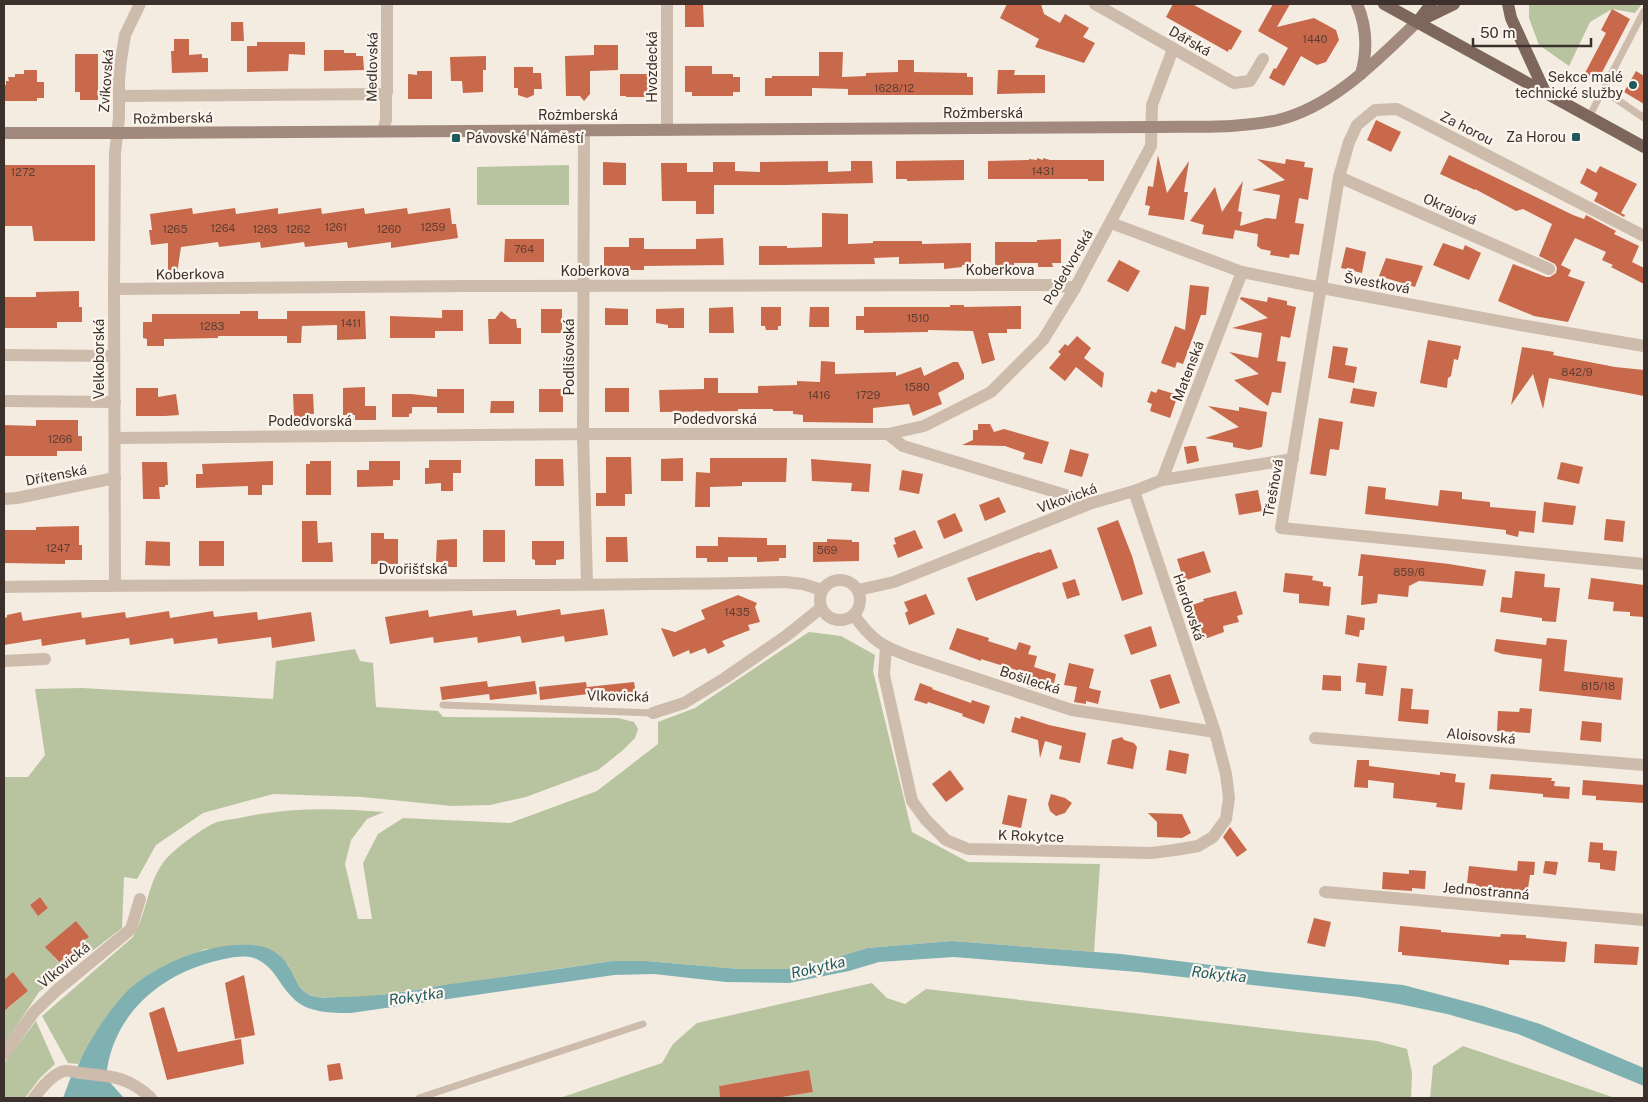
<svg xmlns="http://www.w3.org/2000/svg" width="1648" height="1102" font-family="'Public Sans',sans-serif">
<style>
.green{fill:#b8c4a0;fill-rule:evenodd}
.water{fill:#7fb0b2}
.building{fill:#c8694b}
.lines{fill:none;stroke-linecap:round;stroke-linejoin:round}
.lane{stroke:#cdbbac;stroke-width:7}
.street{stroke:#cdbbac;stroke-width:12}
.secondary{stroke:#a18a7d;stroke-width:12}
.primary{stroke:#7d675c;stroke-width:12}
.poi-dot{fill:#1f5a5e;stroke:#fbf5ee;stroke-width:2}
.labels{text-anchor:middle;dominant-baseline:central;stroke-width:4.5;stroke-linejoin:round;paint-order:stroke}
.number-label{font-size:11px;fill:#5e3e33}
.street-label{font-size:14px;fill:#3b302b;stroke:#fbf5ee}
.poi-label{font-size:14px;fill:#3b302b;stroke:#fbf5ee;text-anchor:end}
.water-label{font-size:15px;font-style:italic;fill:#1f5a5e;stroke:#fbf5ee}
</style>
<rect width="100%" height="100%" fill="#f4ebe1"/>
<g class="green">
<path d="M1529 4H1642L1635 13 1612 9 1590 22 1569 66 1539 45 1529 18Z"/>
<path d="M569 165V205H477V167Z"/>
<path d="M809 632 841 636 875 655 873 671 912 832 968 862 1100 864 1094 952 952 941 867 948 835 958 786 969H739L646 961H612L366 997H316L305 993 294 980 288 965 277 953 206 949 176 961 147 977 109 1013 78 1064 68 1063 42 1016 133 937C147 913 147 883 165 860 176 848 202 828 217 822 224 820 233 819 240 818 288 807 335 808 384 812L367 819 351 840 345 864 358 919H372L363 863 378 834 403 818 510 823 597 791 658 744V722L695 708Z"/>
<path d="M355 649 360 661 373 663 376 707 438 711 443 717 618 718 634 722 638 729 635 738 622 751 598 770 526 797 490 805 452 806 362 797 273 794 203 813 156 845 137 879 124 877 122 928 39 992 4 1045V1004L8 1008 28 991 13 973 4 980V777H28L45 755 35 689 82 688 273 699 276 661ZM40 897 48 908 38 915 30 905ZM89 937 82 942 84 945 67 959 65 957 58 962 46 947Z"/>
<path d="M872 983 887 998 905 1004 926 989 1377 1041 1407 1049 1412 1073 1411 1098H776L813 1092 809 1070 719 1086 720 1098H560L662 1063 673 1044 697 1023Z"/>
<path d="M36 1021 55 1064 40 1078 25 1098H4V1063Z"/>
<path d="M1463 1046 1615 1098H1430L1433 1066Z"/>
</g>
<path class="water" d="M952 941 1121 954 1268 972 1403 985 1483 1006 1540 1024 1644 1068V1086L1518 1034 1447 1014 1399 1004 1359 997 1138 972 954 957 879 962 849 971 789 983 726 982 654 974 614 975 351 1013C332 1013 307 1013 293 998 278 984 275 966 254 958 241 954 224 959 212 962 156 977 111 1018 106 1078L124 1098H63L72 1074H75C82 1050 114 1001 133 986 164 961 212 942 252 945 257 946 262 946 267 948 275 951 282 956 287 964 296 977 297 993 316 997 324 998 334 997 342 997 379 997 415 990 451 984 505 977 559 969 612 961H646L739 969H786L835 958 867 948Z"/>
<g class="building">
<path d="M685 4H703L704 27H685Z"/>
<path d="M1007 4H1041L1044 14 1060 23 1065 14 1089 28 1083 37 1095 43 1084 63 1035 47 1039 39 1000 18Z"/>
<path d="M1173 4H1192L1242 31 1231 50 1229 49 1228 52 1166 17Z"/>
<path d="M1273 4H1290L1277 27 1314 18 1336 30 1339 40 1326 62 1317 65 1301 56 1284 86 1269 78 1274 68 1276 69 1288 48 1258 31Z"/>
<path d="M1612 9 1630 19 1598 80 1585 73 1606 33 1601 30Z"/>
<path d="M231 22H243L244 41H231Z"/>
<path d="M174 39H189V55L202 54V58H208V72L172 73 171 51H174Z"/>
<path d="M257 42H305V55L289 54 288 71 247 72V46H257Z"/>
<path d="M594 45H618V70L590 71V94L584 101 580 96H566L565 56 594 55Z"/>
<path d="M324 50H344V53H356V56H363L364 70 324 71Z"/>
<path d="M819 52H843L842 77 866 76V73L898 72V60H914V72L967 73V77H973V95H848V89L812 88V96H765V78H772V76H819Z"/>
<path d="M75 54H98V100H80V92H75Z"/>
<path d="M486 56V70H483V92L463 93 462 81H451L450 57Z"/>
<path d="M685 66H712V74H733V77H740V92H733V96H692V92H685Z"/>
<path d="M514 67H533V73H541L542 89H534V95L527 98 518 95V88H514Z"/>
<path d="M24 70H37V82H44V98H37V101H4V85H6V81H9L8 77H15V74H24Z"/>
<path d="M998 70H1015L1014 75H1045V93L997 94Z"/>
<path d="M417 71H432V99H408V74L417 75Z"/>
<path d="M1636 71 1644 76V104L1624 92Z"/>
<path d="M620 74H648V97H626V96H620Z"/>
<path d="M1376 120 1401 132 1391 152 1367 140Z"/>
<path d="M1158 155 1167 193 1189 161 1184 192H1188L1184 220 1148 215 1150 206 1145 205 1148 186 1153 187Z"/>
<path d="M1449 155 1573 215 1584 219 1586 215 1616 231 1614 234 1639 246 1632 262 1644 268V284L1611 267 1613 265 1602 260 1606 252 1575 238 1561 265 1571 270 1568 276 1585 282 1568 322 1534 316 1498 301 1513 264 1546 277H1550L1556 273 1557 268 1555 264 1539 256 1552 224 1523 209 1516 211 1475 189V190L1440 174Z"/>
<path d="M1037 158 1043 160V158L1050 160H1104V181H1088V179H988V161L1029 160V159L1037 160Z"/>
<path d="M1257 159 1285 164 1286 159 1305 162 1304 167 1313 168 1308 200 1299 198 1295 223 1304 224 1299 255 1290 254 1289 258 1270 255 1271 251 1261 249 1257 246 1258 234 1235 230 1233 239 1202 234 1204 225 1190 221 1215 187 1222 212 1243 181 1238 211 1242 212 1240 226 1266 218 1276 219 1280 195 1252 190 1285 180Z"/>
<path d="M964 160V180L907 181V179H896V161Z"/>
<path d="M828 161V172L851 171V161H872L873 183 784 185H714V214H696V201H662L661 163H687V172H713V162H735V171L760 172V162Z"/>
<path d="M603 162 626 163V185H603Z"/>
<path d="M4 165H95V241H34L32 226H4Z"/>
<path d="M1600 166 1637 184 1621 213 1625 215 1624 217 1594 201 1598 193 1580 183 1587 168 1596 173Z"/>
<path d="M192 208 193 214 235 208 236 214 278 208V214L321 208 322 214 364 208 365 214 407 208 408 214 450 208 452 224H456L458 238 391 248V242L348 248 347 242 305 247 304 242 261 248 260 242 219 247 218 242 181 247 176 280H168V243L151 245 149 230H152L150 214Z"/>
<path d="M822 213 848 214V244L873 243V241H922V244L971 243V265H962V267L944 269V263L899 264V257L874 258 875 264 759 265V246H787V248L822 247Z"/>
<path d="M629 238H644V249H696V239L723 238 724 265 644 266V270H630V266L604 267V247H629Z"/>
<path d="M505 239H544V262H504Z"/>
<path d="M1061 239V263H1052L1053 267H1038V263H1014V268H995V242H1037V240Z"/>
<path d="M1443 243 1463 250 1465 245 1481 253 1469 280 1433 265Z"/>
<path d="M1346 247 1366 252 1362 273 1341 268Z"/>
<path d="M1386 258 1423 266 1415 287 1379 276Z"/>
<path d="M1119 260 1140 271 1128 292 1107 281Z"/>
<path d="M1190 285 1209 287 1206 315H1201L1183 364 1177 362 1175 368 1161 363 1175 326 1185 330Z"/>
<path d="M79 291V307H82V322H57V328H4V297H36V292Z"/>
<path d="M1241 297 1267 302 1268 297 1287 301V305L1296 307 1290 338 1281 336 1277 361 1286 362 1281 393 1272 392 1268 406 1234 380 1259 374 1229 352 1258 358 1262 333 1232 328 1268 318 1240 299Z"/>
<path d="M950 305H964V307L1021 306V329H1007V333H988L995 360 982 364 973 331 928 330V332L864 333V330H856V316H864V307H950Z"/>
<path d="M733 307 734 333H709V308Z"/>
<path d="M761 307H781V326H778V330H766L765 326H761Z"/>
<path d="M810 307H829V327H809Z"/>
<path d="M605 308 628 309V325H605Z"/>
<path d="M684 308V328H668V325L656 323V309Z"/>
<rect x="541" y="309" width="21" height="24"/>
<path d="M442 310H463V331H435V338H390V316L442 318Z"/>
<path d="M240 311H258V319H287V311H365L366 339 337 340V325L302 326 301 343H287V336H218V338L164 339V346H147V339L143 338V322H152V314H240Z"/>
<path d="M501 311 511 319H516L517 328H521V344H489L488 319H495Z"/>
<path d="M1077 336 1091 348 1084 358 1104 373 1102 388 1076 367 1065 381 1049 368 1061 354 1058 352 1065 344 1068 346Z"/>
<path d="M1428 340 1461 346 1458 360 1454 359 1451 376 1448 378 1447 388 1420 383Z"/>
<path d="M1333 346 1348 348 1345 365 1357 367 1354 383 1328 378Z"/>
<path d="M1522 347 1554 352 1553 355 1615 367 1644 370V396L1549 378 1543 409 1533 374 1511 405Z"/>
<path d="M821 361 835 362V374L896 372V376L921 367 924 376 953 362H958L964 374V379L938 393 942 404 913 416 909 404 873 408V423L803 422V415L793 414V411H773V409H738V411L660 412 659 390 704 389V378H718V393H758V386L797 385V381L820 382Z"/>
<path d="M365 387V406H376V420H355V415H343V388Z"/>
<path d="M136 388H158V397L176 394 179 415 165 416H136Z"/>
<rect x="605" y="388" width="24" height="24"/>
<path d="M1353 388 1377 392 1374 407 1350 403Z"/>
<path d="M437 389H464V413H437V407H412V413L409 414V417H392V394H411L437 397Z"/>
<rect x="539" y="389" width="24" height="23"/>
<path d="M1158 389 1178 395 1170 418 1150 411 1152 404 1147 402 1151 391 1156 393Z"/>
<path d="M293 394H313L314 414H308V418H294Z"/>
<path d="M491 401H514V413H490Z"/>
<path d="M1208 406 1239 411V407L1267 412 1262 447 1249 450 1233 447V443L1205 438 1239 427Z"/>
<path d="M1319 418 1343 422 1339 450 1330 449 1326 476 1310 474Z"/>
<path d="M36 420H78V436H82V451H57V456H4V425L36 426Z"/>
<path d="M978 424H990L994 432 1004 429 1049 442 1042 464 1023 459 1025 453 1005 446 962 445 973 440V430H978Z"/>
<path d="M1191 446H1196L1199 461 1187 464 1184 447Z"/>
<path d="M1070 449 1089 454 1082 477 1064 472Z"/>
<path d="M606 457H631L632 494H625V506H596V493H606Z"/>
<path d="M683 458V481H661V459Z"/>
<path d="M710 458H787L786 482H742V486L710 487V507H695L696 472 710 473Z"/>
<path d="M535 459H563L564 486H535Z"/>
<path d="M811 459 871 464 869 492 851 491 852 483 812 481Z"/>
<path d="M429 460H461V473H453V491H441V483L425 484V468H429Z"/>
<path d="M273 461V485H262V495H248V486L196 488V474H203L202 464Z"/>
<path d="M310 461H331V495H306V464H310Z"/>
<path d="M369 461H400V480H393V486L357 487V470H369Z"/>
<path d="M142 462H167L168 485H165V487H159L160 499H143Z"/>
<path d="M1561 462 1583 467 1579 484 1557 479Z"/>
<path d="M902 470 923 474 919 494 899 490Z"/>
<path d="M1368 486 1386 488 1385 499 1438 506 1440 490 1462 492V499L1490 502V507L1536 511 1534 533 1519 531 1518 537 1506 534V530L1365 514Z"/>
<path d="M1258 490 1262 511 1239 515 1235 494Z"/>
<path d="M999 497 1006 512 985 521 979 505Z"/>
<path d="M1544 502 1576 506 1573 525 1542 522Z"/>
<path d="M955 513 963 531 944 539 937 521Z"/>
<path d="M1606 519 1625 521 1623 542 1604 540Z"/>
<path d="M1118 520 1132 556 1143 594 1122 601 1097 528Z"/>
<path d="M302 521H317L318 543 332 542 333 562H302Z"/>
<path d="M79 526V545H82V560H65V564L4 563V530H36V527Z"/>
<rect x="483" y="530" width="22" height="32"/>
<path d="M915 530 923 548 898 558 893 545 896 544 894 538Z"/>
<path d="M371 533H384V539H398V564H371Z"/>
<path d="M606 537H627L628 562H606Z"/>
<path d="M718 537 767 538V545H786V558H779V561L757 562V557H728V562H707V558H696V546H718Z"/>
<path d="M457 539V567H445V562H436L437 540Z"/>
<path d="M827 539 852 540V542H859V561L813 562V542H827Z"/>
<path d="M146 541 170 542V566L145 565Z"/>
<rect x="199" y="541" width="25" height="25"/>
<path d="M532 541H564V559L556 560V565H535V560L532 559Z"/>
<path d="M1051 549 1058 568 976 601 967 578 1039 552 1040 553Z"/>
<path d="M1204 551 1211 572 1184 581 1177 559Z"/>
<path d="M1361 554 1449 564 1486 570 1483 586 1419 581 1409 586 1408 597 1378 594 1377 603 1361 605 1363 576H1358Z"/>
<path d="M1515 571 1545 574 1544 587 1560 588 1556 622 1542 621V618L1500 612 1502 597 1512 598Z"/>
<path d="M1285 573 1313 576 1312 580 1323 582V586L1331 587 1329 606 1299 603V594L1283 592Z"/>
<path d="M1591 578 1644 585V617L1630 616V612L1613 611 1614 602 1588 599Z"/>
<path d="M1075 579 1080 595 1067 599 1062 583Z"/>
<path d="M1236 591 1243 614 1237 616 1239 622 1223 626 1224 632 1202 640 1192 605 1204 601 1203 599Z"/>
<path d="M926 594 935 614 909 625 905 613 908 611 904 602Z"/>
<path d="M738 595 757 603 755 607 760 622 748 625 750 630 722 641 725 646 708 654 705 648 690 654 689 650 673 657 661 628 675 632 705 619 701 610Z"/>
<path d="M560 609 561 615 604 609 608 635 565 642 564 636 522 643 520 636 478 643 477 637 434 643 433 637 390 644 385 617 428 610 429 617 472 610 473 616 516 610 517 616Z"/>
<path d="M169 611 170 618 213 611 214 617 257 612 258 620 311 612 315 641 272 648 271 637 218 644 217 638 174 644 173 638 130 645 129 638 86 645 85 639 42 646 41 639 4 645V618L7 617V615L21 612 23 621 81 612 82 618 125 612 126 618Z"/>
<path d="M1347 615 1365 618 1364 630H1360L1359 637 1345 634Z"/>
<path d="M1151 626 1157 646 1131 655 1124 635Z"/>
<path d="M957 628 989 638 988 641 1016 650 1019 642 1031 646 1028 654 1037 656 1032 675 981 659V661L949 649Z"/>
<path d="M1547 638 1567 640 1564 671 1623 678 1621 700 1539 691 1542 659 1502 654 1494 651 1496 639 1546 645Z"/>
<path d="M1069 663 1094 669 1089 688 1101 691 1098 704 1086 701V704L1074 702 1077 687 1064 685Z"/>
<path d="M1358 663 1387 666 1383 696 1365 694 1366 683 1356 682Z"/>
<path d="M1034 667 1056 674 1052 693 1028 687Z"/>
<path d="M1170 674 1180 703 1160 709 1150 680Z"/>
<path d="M1323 675 1341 676V691L1322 690Z"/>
<path d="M487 681 488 687 535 681 537 694 490 700 489 694 442 700 440 687Z"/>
<path d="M586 682 588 694 540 700 539 687Z"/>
<path d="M634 682 636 694 588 700 587 687Z"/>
<path d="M920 683 933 688 932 689 971 703 972 700 990 706 984 724 962 716 963 714 928 702 927 704 914 700Z"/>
<path d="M1401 688 1413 689 1411 709 1429 710 1428 724 1398 721Z"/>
<path d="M1520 708 1532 709 1530 733 1497 731 1498 711 1519 712Z"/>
<path d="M1021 716 1049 725 1086 733 1080 763 1059 759 1062 746 1045 741 1040 758 1038 740 1011 732 1015 717 1020 719Z"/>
<path d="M1582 721 1602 723 1601 742 1580 740Z"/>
<path d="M1122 737 1124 740 1134 743 1137 747 1133 769 1107 764 1112 740Z"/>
<path d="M1169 750 1189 754 1186 774 1166 770Z"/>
<path d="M1357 760H1369V766L1440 775V772L1456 774 1455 782 1465 783 1462 810 1436 807 1437 803 1393 798 1394 783 1368 780V788L1354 787Z"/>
<path d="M950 770 964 789 946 802 932 784Z"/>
<path d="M1491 774 1552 778 1551 781H1555L1554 786 1570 787 1569 799 1543 797V794L1489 789Z"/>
<path d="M1583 780 1644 785V803L1596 800V796L1582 795Z"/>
<path d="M1051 794 1065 798 1072 803 1065 813 1056 816 1050 811 1048 804Z"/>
<path d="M1008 795 1027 799 1021 828 1002 824Z"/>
<path d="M1148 813 1182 814 1191 833 1182 838 1157 837V822Z"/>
<path d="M1230 827 1247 850 1237 857 1223 837Z"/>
<path d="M1590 842 1603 843V850L1617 851 1615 871 1600 869V863L1588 862Z"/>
<path d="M1518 861 1535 862 1534 875H1530L1527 895H1522L1521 901 1501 899V894L1475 892 1476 884 1467 883 1469 866 1517 871Z"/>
<path d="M1545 861 1558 862 1556 875 1543 873Z"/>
<path d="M1409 870 1426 871 1425 889 1412 888V891L1382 889 1383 872 1409 874Z"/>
<path d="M40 897 48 908 38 916 30 905Z"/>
<path d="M1314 918 1331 922 1325 947 1307 943Z"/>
<path d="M76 921 89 937 82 942 84 945 67 959 65 957 59 962 45 947Z"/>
<path d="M1400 926 1441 930V932L1500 937 1501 934 1526 935V938L1567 942 1565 962 1509 960V965L1402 955V952H1398Z"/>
<path d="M1595 944 1639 947 1637 965 1594 963Z"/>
<path d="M13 972 28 991 4 1011V980Z"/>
<path d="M244 975 255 1035 235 1039 225 983Z"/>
<path d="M164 1007 178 1052 241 1039 244 1064 167 1080 149 1013Z"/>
<path d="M340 1063 343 1079 329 1081 327 1065Z"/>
<path d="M809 1070 813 1092 776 1098H720L719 1086Z"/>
</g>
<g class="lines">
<g class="lane">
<path d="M1603 90 1644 118"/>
<path d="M1589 117 1644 11"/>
<path d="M443 705 653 713"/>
<path d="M419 1098 643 1024"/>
</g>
<g class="street">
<path d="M667 4V130"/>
<path d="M1095 4 1234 83 1250 81 1263 59"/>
<path d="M119 96 386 94"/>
<path d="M584 130 583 434 587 584"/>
<path d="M383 131 386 120V94L387 92V4"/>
<path d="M1339 177 1549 269"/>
<path d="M1111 223 1242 272 1322 288 1526 326 1644 346"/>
<path d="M1644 236 1397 109 1375 110 1357 125 1349 142 1339 177 1281 528 1644 564"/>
<path d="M114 289 469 286 1054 285 1075 288"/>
<path d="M4 355 114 356"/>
<path d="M4 401 115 402"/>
<path d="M888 434 903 446 1092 503"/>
<path d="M115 438 595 434H888L924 426 991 392 1043 340 1075 288 1151 146 1152 105 1173 49"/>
<path d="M1162 480 1242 272"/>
<path d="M4 499 17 498 115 478"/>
<circle cx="840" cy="600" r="20"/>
<path d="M115 585 114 289 115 153 119 118V80L121 60 125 35 140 4"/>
<path d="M4 587C264 583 525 588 785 582L803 584 822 590"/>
<path d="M858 590 894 582 1092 503 1134 491 1162 480 1293 459"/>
<path d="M854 615C872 641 882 646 911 657L1072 710 1215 732"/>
<path d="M886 647 884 675 912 801 926 820 946 840 968 849 1151 853 1175 850 1198 846 1213 837 1226 819 1229 798 1226 774 1215 732 1134 491"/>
<path d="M4 661 45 659"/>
<path d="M653 713 684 703 725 678 786 636 821 608"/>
<path d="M1315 738 1644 765"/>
<path d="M1325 892 1644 920"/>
<path d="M4 1054 34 1012 57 990 131 929 140 899"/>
<path d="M34 1098C41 1088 50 1077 61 1072 66 1069 75 1072 80 1073 110 1076 128 1076 151 1098"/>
</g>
<g class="secondary">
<path d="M1357 4C1367 27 1368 49 1361 74"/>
<path d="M4 133H117L1152 127C1193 126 1237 129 1278 120 1334 106 1377 60 1417 22"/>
</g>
<g class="primary">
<path d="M1384 4 1644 147"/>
<path d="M1508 4 1511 18 1545 92"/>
<path d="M1419 20 1431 4"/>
<path d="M1417 22 1454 4"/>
</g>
</g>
<g class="poi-dot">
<circle cx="1633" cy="85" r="5"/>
<rect x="1571" y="132" width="10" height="10" rx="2.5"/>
<rect x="451" y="133" width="10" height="10" rx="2.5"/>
</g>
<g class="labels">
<g class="number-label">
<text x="1315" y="39">1440</text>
<text x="894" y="88">1628/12</text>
<text x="1043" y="171">1431</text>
<text x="23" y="172">1272</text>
<text x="336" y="227">1261</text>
<text x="433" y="227">1259</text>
<text x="223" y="228">1264</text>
<text x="175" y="229">1265</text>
<text x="265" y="229">1263</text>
<text x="298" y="229">1262</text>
<text x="389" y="229">1260</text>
<text x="524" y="249">764</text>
<text x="918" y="318">1510</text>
<text x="351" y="323">1411</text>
<text x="212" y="326">1283</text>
<text x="1577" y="372">842/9</text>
<text x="917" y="387">1580</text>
<text x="819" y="395">1416</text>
<text x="868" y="395">1729</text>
<text x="60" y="439">1266</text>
<text x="58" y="548">1247</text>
<text x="827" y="550">569</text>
<text x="1409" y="572">859/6</text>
<text x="737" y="612">1435</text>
<text x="1598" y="686">815/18</text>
</g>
<g class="street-label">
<text transform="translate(1190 41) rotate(30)">Dářská</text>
<text transform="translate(372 67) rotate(-89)">Medlovská</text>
<text transform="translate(652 67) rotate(-90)">Hvozdecká</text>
<text transform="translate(106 81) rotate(-86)">Zvíkovská</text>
<text x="983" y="113">Rožmberská</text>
<text x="578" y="115">Rožmberská</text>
<text transform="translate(173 118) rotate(-1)">Rožmberská</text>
<text transform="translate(1467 128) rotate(27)">Za horou</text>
<text transform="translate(1450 209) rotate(24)">Okrajová</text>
<text transform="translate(1068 267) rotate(-60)">Podedvorská</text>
<text x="1000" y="270">Koberkova</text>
<text x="595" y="271">Koberkova</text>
<text transform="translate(190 274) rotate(-1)">Koberkova</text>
<text transform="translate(1377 283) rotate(10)">Švestková</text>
<text transform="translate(569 357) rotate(-90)">Podlišovská</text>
<text transform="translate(99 359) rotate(-90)">Velkoborská</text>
<text transform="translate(1188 371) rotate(-69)">Matenská</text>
<text x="715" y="419">Podedvorská</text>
<text x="310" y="421">Podedvorská</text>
<text transform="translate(56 475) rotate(-11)">Dřítenská</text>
<text transform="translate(1273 488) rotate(-80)">Třešňová</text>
<text transform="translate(1067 498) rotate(-20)">Vlkovická</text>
<text x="413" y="569">Dvořišťská</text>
<text transform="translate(1189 607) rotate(71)">Herdovská</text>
<text transform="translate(1030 680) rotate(18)">Bošilecká</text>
<text transform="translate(618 696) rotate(1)">Vlkovická</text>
<text transform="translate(1481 736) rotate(5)">Aloisovská</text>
<text transform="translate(1031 836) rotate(2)">K Rokytce</text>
<text transform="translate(1486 891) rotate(5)">Jednostranná</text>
<text transform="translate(64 965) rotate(-40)">Vlkovická</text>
</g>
<g class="poi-label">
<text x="1623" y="77">Sekce malé<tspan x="1623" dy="16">technické služby</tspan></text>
<text x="1566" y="137">Za Horou</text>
<text x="466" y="138" text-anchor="start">Pávovské Náměstí</text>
</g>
<g class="water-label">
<text transform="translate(818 967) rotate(-13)">Rokytka</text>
<text transform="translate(1219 974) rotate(6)">Rokytka</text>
<text transform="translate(416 996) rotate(-8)">Rokytka</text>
</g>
</g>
<rect width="1648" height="1102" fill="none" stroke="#3b302b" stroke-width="10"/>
<path d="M1473 38v8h118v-8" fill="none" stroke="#3b302b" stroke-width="2.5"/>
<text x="1480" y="38" font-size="15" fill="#3b302b" stroke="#fbf5ee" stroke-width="4" paint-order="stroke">50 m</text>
</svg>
